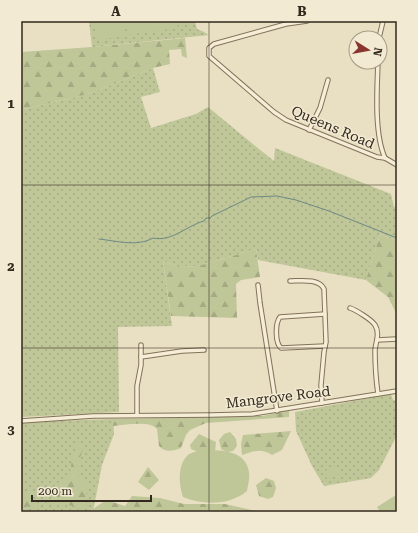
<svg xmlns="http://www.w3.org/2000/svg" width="418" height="533" font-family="'Roboto Serif',serif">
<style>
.green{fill:url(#green-dots)}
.forest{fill:url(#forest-firs)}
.pitch{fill:#bfc698}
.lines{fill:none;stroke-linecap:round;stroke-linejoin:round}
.stream{stroke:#6d8a84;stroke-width:1}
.minor-casing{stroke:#82725c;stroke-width:5.5}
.minor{stroke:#f5edd5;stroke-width:3.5}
.grid{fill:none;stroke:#33291e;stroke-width:1;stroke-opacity:0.55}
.labels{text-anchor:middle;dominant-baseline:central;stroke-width:3;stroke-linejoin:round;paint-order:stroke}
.street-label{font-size:14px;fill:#33291e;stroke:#f2ead2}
.neatline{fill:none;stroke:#33291e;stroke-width:1.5}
.grid-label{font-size:13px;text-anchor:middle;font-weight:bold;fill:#33291e}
</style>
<defs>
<pattern id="green-dots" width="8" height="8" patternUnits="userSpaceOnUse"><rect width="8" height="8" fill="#bfc698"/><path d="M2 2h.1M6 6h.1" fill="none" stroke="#a5aa83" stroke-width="1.8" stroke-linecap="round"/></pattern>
<pattern id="forest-firs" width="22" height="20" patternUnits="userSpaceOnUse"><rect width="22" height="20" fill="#bfc698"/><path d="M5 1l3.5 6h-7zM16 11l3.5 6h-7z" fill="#a5aa83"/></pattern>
</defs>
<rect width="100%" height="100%" fill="#e9e0c3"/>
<g class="green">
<path d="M89 21H195L197 29 204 32 209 35 92 47Z"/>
<path d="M153 68 160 92 141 97 151 128 196 114 208 107 254 145 274 161 275 148 391 194 394 207 397 206V241L380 234 366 280 258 260 256 249 198 266 178 267 163 261 172 326 118 327 119 412 21 417V110L88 94Z"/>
<path d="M391 394 393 400 397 401V435L379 470 371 478 324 486 312 466 296 431 295 412Z"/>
<path d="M113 419 114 434 102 465 93 512H21V422Z"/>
</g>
<g class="forest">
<path d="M185 38 187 58 182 56 181 49 169 50 170 64 153 68 88 94 21 110V52L92 47Z"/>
<path d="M380 234 397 241V315L388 297 366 280Z"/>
<path d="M256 249 260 277 241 280 236 284 237 318 171 316 163 261 178 267 198 266Z"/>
<path d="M289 410V417L206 423 190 430 186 435 181 448C173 451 165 453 159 446L157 429C150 420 124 425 113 426V419L263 416Z"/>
<path d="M291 431 282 450 272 455C261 448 254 451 242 455L241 444 243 435Z"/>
<path d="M230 432 236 439 237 446 233 451 227 452 221 449 219 440 224 434Z"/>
<path d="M199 434 216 442 215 451 198 452 191 449 190 445Z"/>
<path d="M79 443 82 445 83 448 80 458 79 480 87 483 86 503 81 511 66 503 52 507C49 487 55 485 70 473 71 463 74 453 77 444Z"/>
<path d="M148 467 159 480 149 490 138 482Z"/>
<path d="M266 478 274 481 276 488 273 497 268 499 259 496 256 485Z"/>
<path d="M30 490 38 511 27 506 25 512H21L22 504Z"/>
<path d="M132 496 160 498 184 504H225L261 512H93V509L106 500 125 506Z"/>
</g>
<g class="pitch">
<path d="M93 21H177L178 28 128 35 126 25 124 24 126 36 97 40Z"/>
<path d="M206 450C223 450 246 451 249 472 250 478 248 485 247 491 229 506 203 505 183 497 179 484 177 465 188 455 193 451 200 451 206 450Z"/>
<path d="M337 467 340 474 326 478 324 471Z"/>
<path d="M396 495 397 497V512H380L377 507Z"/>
</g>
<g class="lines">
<path class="stream" d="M99 239C117 241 137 247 153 238 172 242 186 226 204 221L206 218H210L212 216 251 197 277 196 296 200 329 211 397 238"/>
<defs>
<g id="minor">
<path d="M307 21 286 24 214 44 209 48V56L274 112 286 120 377 157 385 158 397 165"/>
<path d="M379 38 383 21"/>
<path d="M378 62C377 89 374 134 385 158"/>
<path d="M309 130 320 108 328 80"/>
<path d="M290 281C300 281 319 278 324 289L326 342 324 352 321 385 322 403"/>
<path d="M258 285 260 303 277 411"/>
<path d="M350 308C356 310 372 320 375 325 380 333 376 341 375 350 375 364 376 380 378 394"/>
<path d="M325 314 280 317C275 323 275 343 281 348L325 346"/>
<path d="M377 340 397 339"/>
<path d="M141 357 182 351 204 350"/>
<path d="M137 415V386L141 365V345"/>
<path d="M21 421 93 416 211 415 252 414 397 391"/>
</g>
</defs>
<use href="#minor" class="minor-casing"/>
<use href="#minor" class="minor"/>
</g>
<path class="grid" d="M209 21V512M21 185H397M21 348H397"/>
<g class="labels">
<g class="street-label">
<text transform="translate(333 127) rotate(23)">Queens Road</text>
<text transform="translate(278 397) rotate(-7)">Mangrove Road</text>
</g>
</g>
<rect width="418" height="533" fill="none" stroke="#f2ead2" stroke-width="44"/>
<g transform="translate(368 50) rotate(101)"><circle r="19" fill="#f2ead2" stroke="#a69d8a"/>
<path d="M0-3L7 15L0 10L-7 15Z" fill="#8b3531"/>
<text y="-6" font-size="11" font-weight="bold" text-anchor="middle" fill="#33291e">N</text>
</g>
<path d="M32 495v6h119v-6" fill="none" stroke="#33291e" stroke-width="2"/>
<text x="38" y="495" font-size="12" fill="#33291e" stroke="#f2ead2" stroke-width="3" paint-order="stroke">200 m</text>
<rect x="22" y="22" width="374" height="489" class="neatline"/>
<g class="grid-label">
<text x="116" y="16">A</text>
<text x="302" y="16">B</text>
<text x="11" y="108">1</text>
<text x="11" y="271">2</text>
<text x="11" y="434">3</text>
</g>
</svg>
